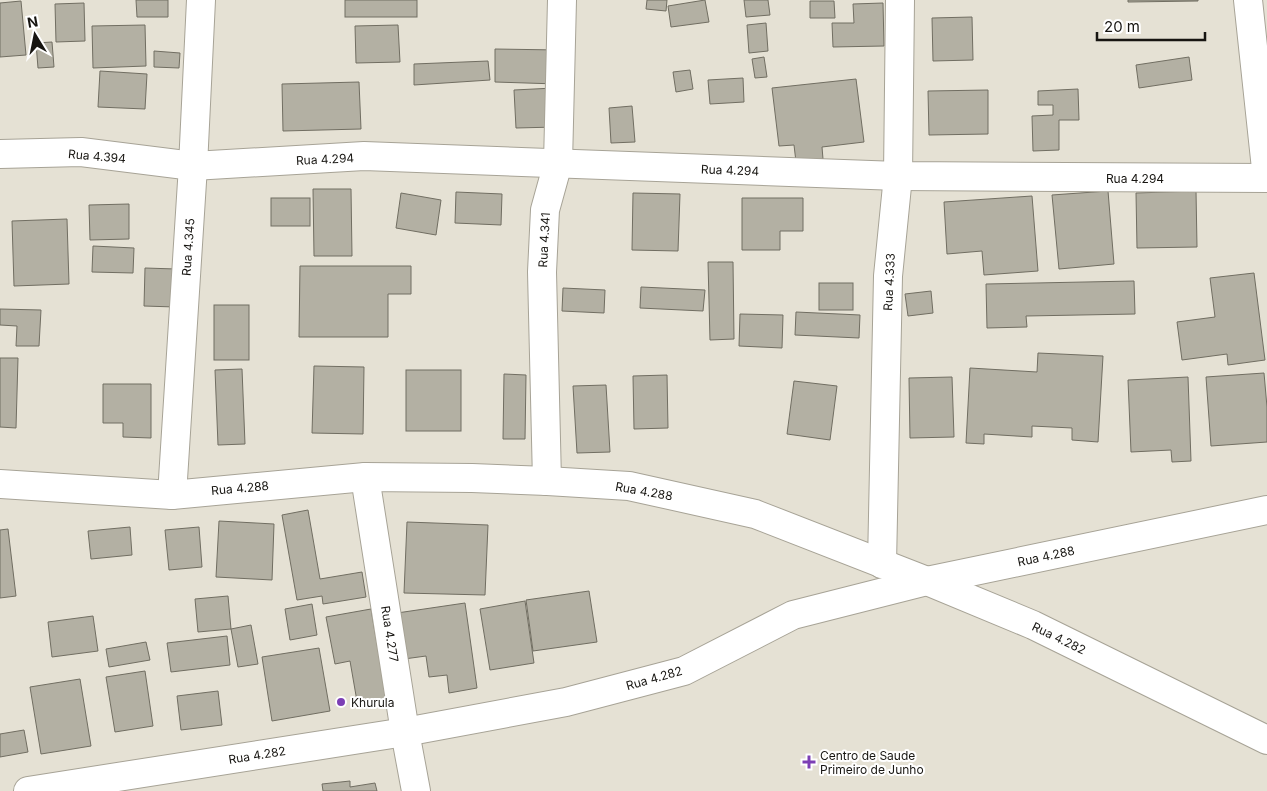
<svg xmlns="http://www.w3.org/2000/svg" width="1267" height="791" font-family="Inter,sans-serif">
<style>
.building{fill:#b3b0a3;stroke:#716e62}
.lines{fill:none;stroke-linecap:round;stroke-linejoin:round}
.minor-casing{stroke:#a7a396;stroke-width:30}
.minor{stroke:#fff;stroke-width:28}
.poi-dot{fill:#7c3fb5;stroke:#fff;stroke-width:2}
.labels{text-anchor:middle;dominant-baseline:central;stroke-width:4;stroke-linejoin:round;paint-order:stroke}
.street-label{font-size:12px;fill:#171511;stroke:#fff}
.poi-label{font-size:12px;fill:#171511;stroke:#fff;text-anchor:start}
</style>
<rect width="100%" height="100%" fill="#e5e1d4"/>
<g class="building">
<path d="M136 0H168V17H137Z"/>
<rect x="345" y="0" width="72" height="17"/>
<path d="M647 0H667L666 11 646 9Z"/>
<path d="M705 0 709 22 671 27 668 6Z"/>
<path d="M744 0H768L770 15 746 17Z"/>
<path d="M1128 0H1198V1L1128 2Z"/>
<path d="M21 1 26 55 0 57V3Z"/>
<path d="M810 1H834L835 18H810Z"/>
<path d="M84 3 85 41 56 42 55 4Z"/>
<path d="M883 3 884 46 833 47 832 23H854L853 4Z"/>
<path d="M972 17 973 60 933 61 932 18Z"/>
<path d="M766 23 768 51 749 53 747 25Z"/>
<path d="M145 25 146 66 93 68 92 26Z"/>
<path d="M398 25 400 62 356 63 355 26Z"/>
<path d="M52 42 54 67 38 68 36 43Z"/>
<path d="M495 49 558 50 557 84 495 82Z"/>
<path d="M154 51 180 53 179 68 154 67Z"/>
<path d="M764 57 767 77 755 78 752 59Z"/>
<path d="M1189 57 1192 80 1139 88 1136 65Z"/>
<path d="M488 61 490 80 414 85V64Z"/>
<path d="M690 70 693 89 676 92 673 72Z"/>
<path d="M100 71 147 74 145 109 98 107Z"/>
<path d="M743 78 744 102 710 104 708 80Z"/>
<path d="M856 79 864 142 822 147 823 159 796 162 794 145 779 146 772 88Z"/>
<path d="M359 82 361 129 283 131 282 84Z"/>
<path d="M554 88 556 127 516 128 514 90Z"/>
<path d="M1078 89 1079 120H1059V150L1033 151 1032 116 1053 115V105H1038V91Z"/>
<path d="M988 90V134L929 135 928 91Z"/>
<path d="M632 106 635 142 611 143 609 108Z"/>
<path d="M313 189H351L352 256H314Z"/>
<path d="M1108 191 1114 264 1059 269 1052 195Z"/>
<path d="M1196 191 1197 247 1137 248 1136 193Z"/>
<path d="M456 192 502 194 501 225 455 223Z"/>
<path d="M401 193 441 200 436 235 396 228Z"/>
<path d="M633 193 680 194 678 251 632 250Z"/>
<path d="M1032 196 1038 271 984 275 982 251 947 254 944 202Z"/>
<rect x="271" y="198" width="39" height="28"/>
<path d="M742 198H803V231H780V250H742Z"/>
<path d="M129 204V239L90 240 89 205Z"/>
<path d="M67 219 69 284 14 286 12 221Z"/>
<path d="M93 246 134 248 133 273 92 272Z"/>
<path d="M708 262H733L734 339 710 340Z"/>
<path d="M300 266H411V294H388V337H299Z"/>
<path d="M145 268 176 269 175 307 144 306Z"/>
<path d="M1254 273 1265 360 1228 365 1227 354 1182 360 1177 322 1215 317 1210 278Z"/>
<path d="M1134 281 1135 314 1026 316 1027 327 987 328 986 284Z"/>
<rect x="819" y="283" width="34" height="27"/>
<path d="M641 287 705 290 703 311 640 308Z"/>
<path d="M563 288 605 290 604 313 562 311Z"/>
<path d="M931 291 933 313 908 316 905 294Z"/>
<rect x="214" y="305" width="35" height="55"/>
<path d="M0 309 41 310 39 346H16L17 326 0 325Z"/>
<path d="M796 312 860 315 859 338 795 335Z"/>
<path d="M740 314 783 315 782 348 739 346Z"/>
<path d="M1038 353 1103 356 1098 442 1072 440V428L1032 426V437L984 434V444L966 443 970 368 1037 372Z"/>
<path d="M0 358H18L16 428 0 427Z"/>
<path d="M314 366 364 367 363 434 312 433Z"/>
<path d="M242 369 245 444 218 445 215 370Z"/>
<rect x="406" y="370" width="55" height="61"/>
<path d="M1264 373 1267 407V442L1211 446 1206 377Z"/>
<path d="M504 374 526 375 525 439H503Z"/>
<path d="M667 375 668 428 634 429 633 376Z"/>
<path d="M952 377 954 437 910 438 909 378Z"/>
<path d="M1188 377 1191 461 1172 462 1171 450 1131 452 1128 380Z"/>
<path d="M794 381 837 386 830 440 787 434Z"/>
<path d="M103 384H151V438L123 437V423H103Z"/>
<path d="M606 385 610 452 577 453 573 386Z"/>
<path d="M308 510 320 579 362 572 366 597 323 604 322 596 297 600 282 515Z"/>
<path d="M219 521 274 524 272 580 216 577Z"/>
<path d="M407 522 488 525 485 595 404 593Z"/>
<path d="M130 527 132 555 91 559 88 531Z"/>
<path d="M199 527 202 567 169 570 165 530Z"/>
<path d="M8 529 16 596 0 598V530Z"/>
<path d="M589 591 597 642 533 651 526 600Z"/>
<path d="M228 596 231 629 198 632 195 599Z"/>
<path d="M525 601 534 663 490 670 480 609Z"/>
<path d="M465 603 477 688 449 693 447 675 429 677 426 656 404 659 397 613Z"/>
<path d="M312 604 317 635 290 640 285 609Z"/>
<path d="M371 609 387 702 358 707 350 661 335 664 326 617Z"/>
<path d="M93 616 98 651 52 657 48 622Z"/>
<path d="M251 625 258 664 238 667 231 629Z"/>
<path d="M227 636 230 665 171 672 167 643Z"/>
<path d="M146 642 150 660 109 667 106 649Z"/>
<path d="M319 648 330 711 272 721 262 657Z"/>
<path d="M145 671 153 726 115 732 106 677Z"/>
<path d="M80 679 91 746 41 754 30 687Z"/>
<path d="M218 691 222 725 181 730 177 696Z"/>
<path d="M24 730 28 752 0 757V734Z"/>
<path d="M350 781V787L375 783 377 791H323L322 784Z"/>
</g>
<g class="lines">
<defs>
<g id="minor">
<path d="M1248 0 1267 178"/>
<path d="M0 154 81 152 193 166 364 156 898 176 1267 178"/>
<path d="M365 477 405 732 416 791"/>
<path d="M547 481 542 272 545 210 558 163 562 0"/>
<path d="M0 484 172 495 365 477 472 478 547 481 629 486 755 514 927 581 1033 625 1267 740"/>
<path d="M172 495 193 166 201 0"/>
<path d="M882 564 888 276 898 176 900 0"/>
<path d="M28 791 405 732 566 702 684 671 793 615 927 581 1267 510"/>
</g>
</defs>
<use href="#minor" class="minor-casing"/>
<use href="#minor" class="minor"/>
</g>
<g class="poi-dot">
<circle cx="341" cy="702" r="5"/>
<path d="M806.5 754.5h5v5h5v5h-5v5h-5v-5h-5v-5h5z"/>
</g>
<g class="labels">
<g class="street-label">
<text transform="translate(97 156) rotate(5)">Rua 4.394</text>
<text transform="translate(325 159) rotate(-3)">Rua 4.294</text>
<text transform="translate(730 170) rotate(2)">Rua 4.294</text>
<text x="1135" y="178">Rua 4.294</text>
<text transform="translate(544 240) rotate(-87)">Rua 4.341</text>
<text transform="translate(188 247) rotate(-86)">Rua 4.345</text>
<text transform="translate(889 282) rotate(-87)">Rua 4.333</text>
<text transform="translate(240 488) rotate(-5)">Rua 4.288</text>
<text transform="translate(644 491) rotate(10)">Rua 4.288</text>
<text transform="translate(1046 556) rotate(-12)">Rua 4.288</text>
<text transform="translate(390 634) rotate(81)">Rua 4.277</text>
<text transform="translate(1059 638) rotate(26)">Rua 4.282</text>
<text transform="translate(654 678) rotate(-16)">Rua 4.282</text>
<text transform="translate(257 755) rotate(-9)">Rua 4.282</text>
</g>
<g class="poi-label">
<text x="351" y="702">Khurula</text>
<text x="820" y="755">Centro de Saude<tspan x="820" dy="14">Primeiro de Junho</tspan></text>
</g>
</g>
<g transform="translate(35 35) rotate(350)" stroke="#ffffff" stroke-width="4" paint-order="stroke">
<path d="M0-4L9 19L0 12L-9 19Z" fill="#171511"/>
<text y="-8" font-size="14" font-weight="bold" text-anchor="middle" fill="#171511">N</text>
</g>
<path d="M1097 32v8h108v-8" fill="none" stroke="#171511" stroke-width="2.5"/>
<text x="1104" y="32" font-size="15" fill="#171511" stroke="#ffffff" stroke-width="4" paint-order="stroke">20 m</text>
</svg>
